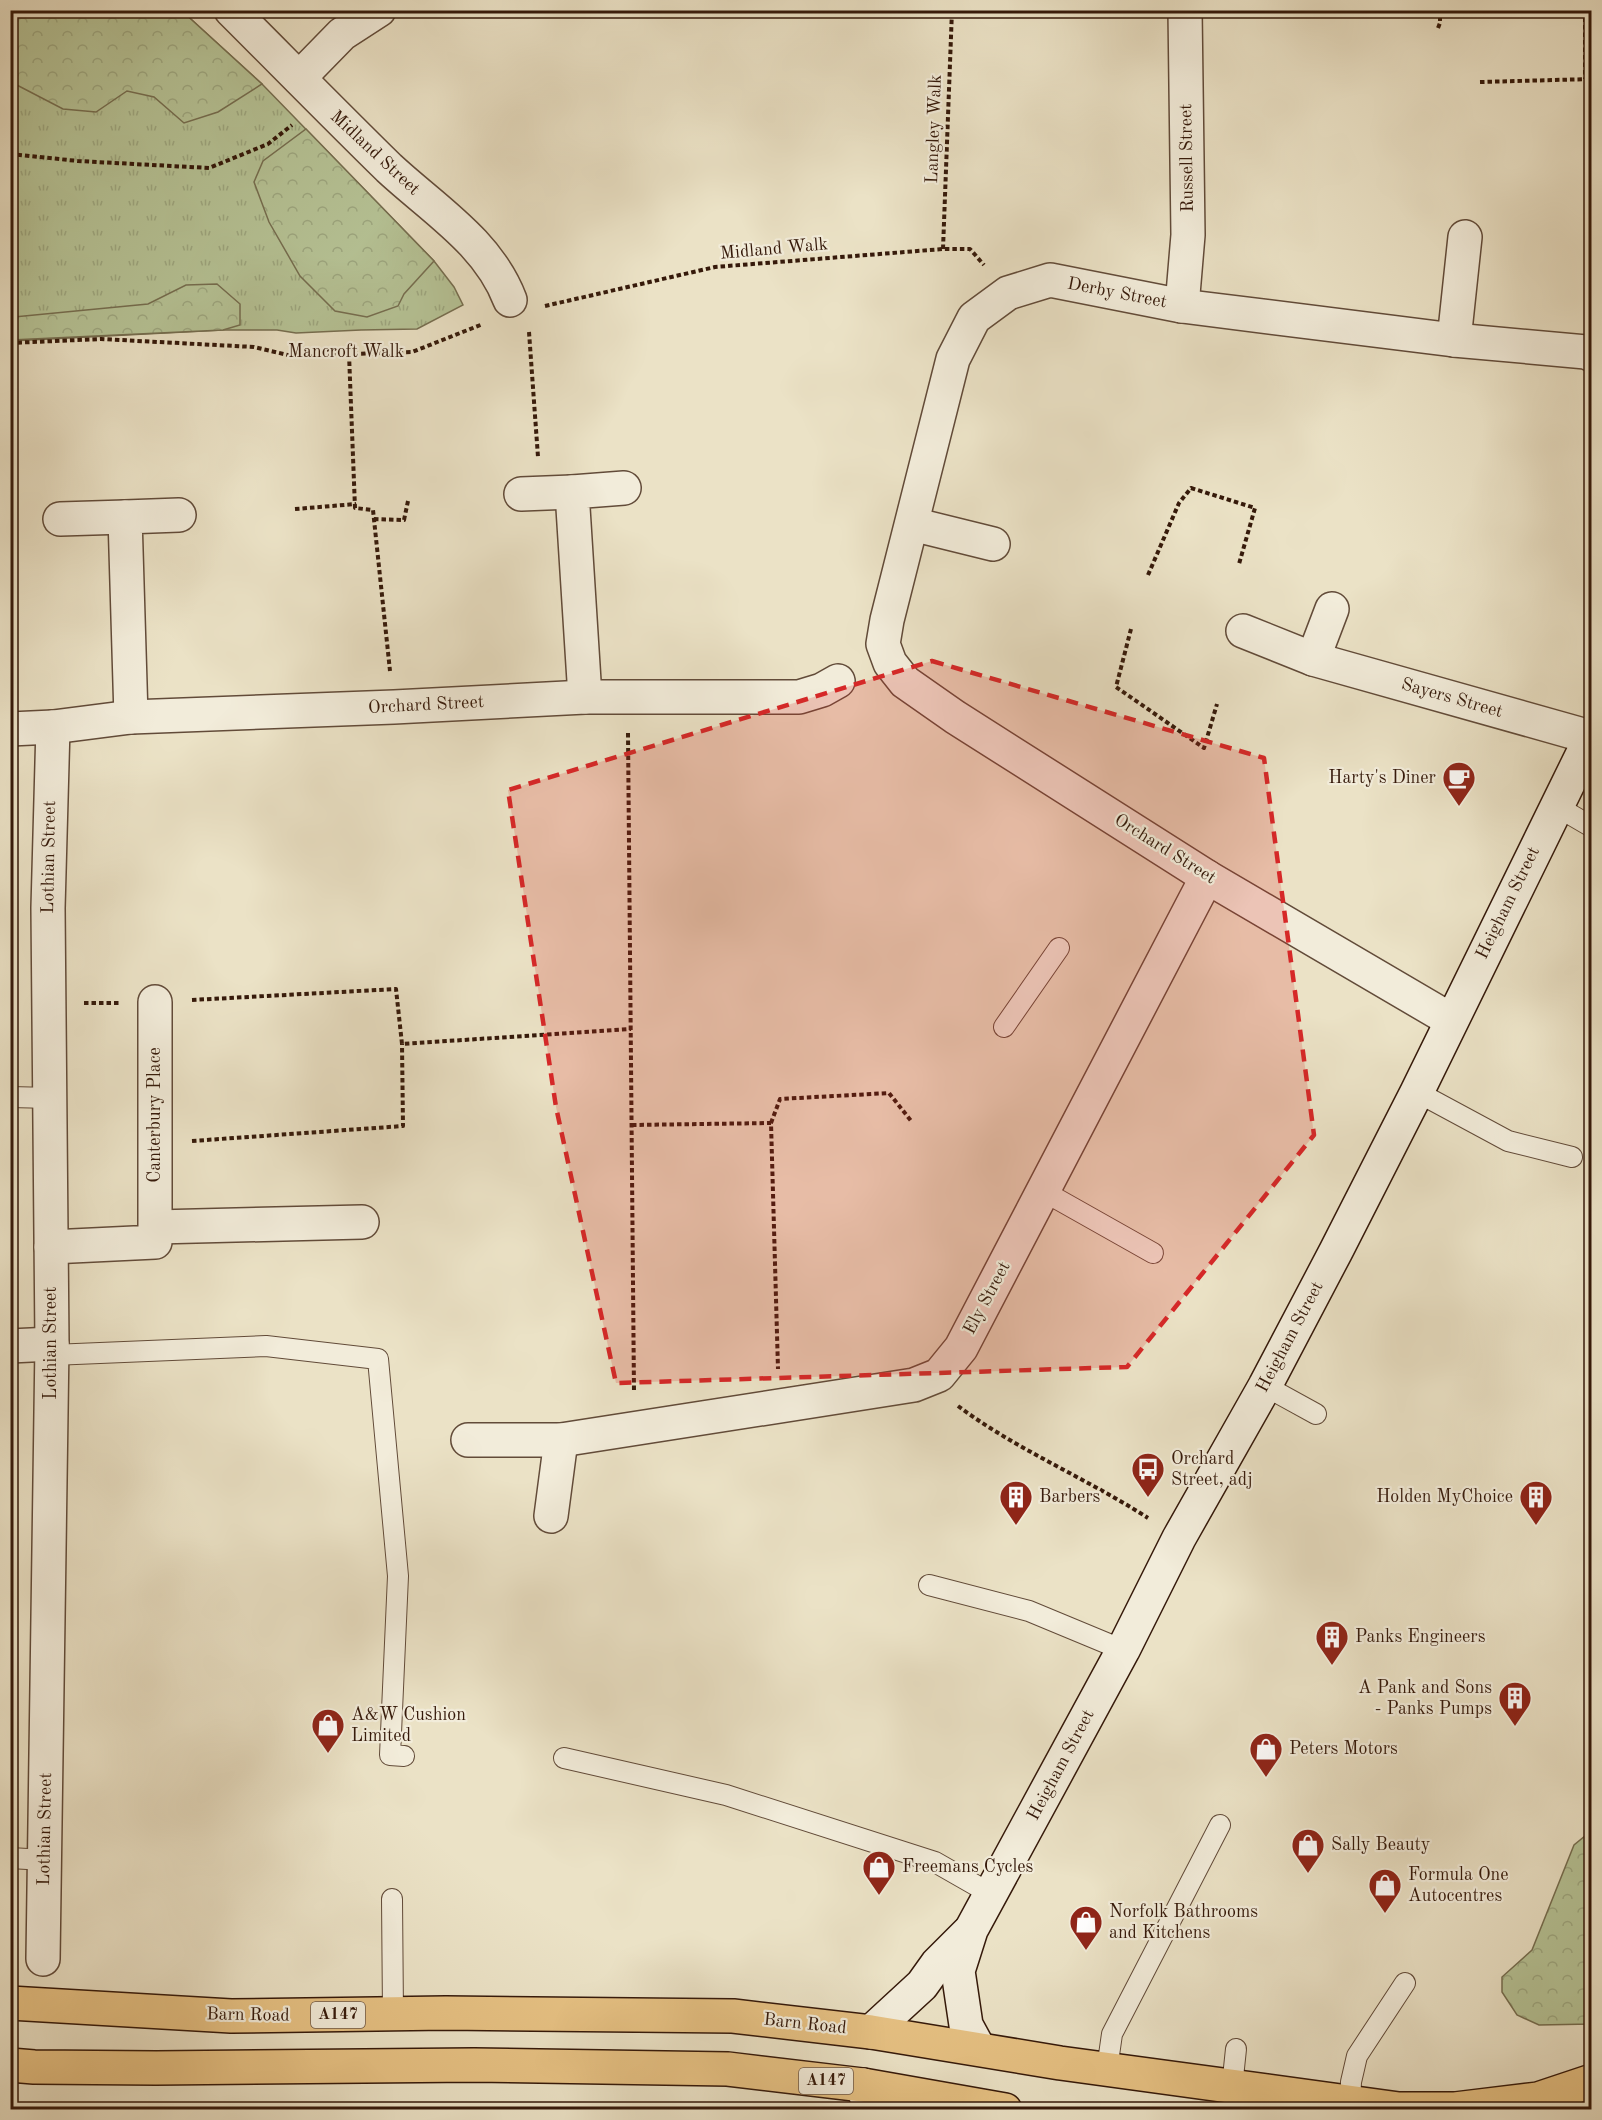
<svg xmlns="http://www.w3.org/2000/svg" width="1602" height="2120" font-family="'Old Standard TT',serif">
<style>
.grass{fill:url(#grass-tufts);stroke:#766e50;stroke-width:1.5}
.forest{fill:url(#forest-crowns);stroke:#766e50;stroke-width:1.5}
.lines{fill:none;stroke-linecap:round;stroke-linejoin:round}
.lane-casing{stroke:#624b39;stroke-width:22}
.street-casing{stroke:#624b39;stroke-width:36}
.secondary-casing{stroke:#35190a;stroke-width:36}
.primary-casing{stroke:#35190a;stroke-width:36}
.path{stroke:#35190a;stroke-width:4;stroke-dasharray:4.5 3;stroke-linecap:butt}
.lane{stroke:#f2ecda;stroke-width:20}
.street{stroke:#f2ecda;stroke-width:33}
.secondary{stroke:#f2ecda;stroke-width:33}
.primary{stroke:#e6c183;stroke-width:33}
.marked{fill:#d62828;fill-opacity:0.2;stroke:#d62828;stroke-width:4.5;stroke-dasharray:12 8;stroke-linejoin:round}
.labels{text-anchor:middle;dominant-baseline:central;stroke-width:4.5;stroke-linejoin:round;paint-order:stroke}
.shield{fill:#f2ecda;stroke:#6e5848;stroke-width:1.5}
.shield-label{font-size:16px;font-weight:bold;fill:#35190a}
.street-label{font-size:18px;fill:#35190a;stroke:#f2ecda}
.poi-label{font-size:18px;fill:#35190a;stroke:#f2ecda;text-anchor:start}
</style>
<defs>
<pattern id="grass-tufts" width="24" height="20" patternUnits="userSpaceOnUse" patternTransform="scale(1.5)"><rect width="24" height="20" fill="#b6c396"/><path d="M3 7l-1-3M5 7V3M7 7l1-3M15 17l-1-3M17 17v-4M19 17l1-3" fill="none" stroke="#9da780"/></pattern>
<pattern id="forest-crowns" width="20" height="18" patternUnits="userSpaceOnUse" patternTransform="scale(1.5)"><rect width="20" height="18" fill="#b6c396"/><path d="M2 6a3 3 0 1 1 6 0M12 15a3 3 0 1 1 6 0" fill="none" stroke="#9da780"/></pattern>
</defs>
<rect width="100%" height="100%" fill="#ebe2c6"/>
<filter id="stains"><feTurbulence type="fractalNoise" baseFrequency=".00333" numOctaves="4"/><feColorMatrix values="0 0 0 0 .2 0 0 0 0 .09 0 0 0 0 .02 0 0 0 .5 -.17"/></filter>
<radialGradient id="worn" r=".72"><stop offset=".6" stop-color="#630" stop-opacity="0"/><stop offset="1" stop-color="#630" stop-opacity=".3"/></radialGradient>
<path class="grass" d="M11 11H182L262 84 434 261 454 287 463 305 417 329 361 330 296 333 277 330H223L11 341Z"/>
<g class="forest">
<path d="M10 11H182L262 84 218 112 184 123 154 97 127 91 96 112 63 109 11 82Z"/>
<path d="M306 129 434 261 404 294 398 306 367 317 335 311 300 276 269 222 254 182 263 161Z"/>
<path d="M217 284 240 304V325L223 330 11 340V315L14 317 148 304 186 285Z"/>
<path d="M1591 1831V2024L1539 2025 1517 2015 1502 1992V1977L1532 1950 1574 1845Z"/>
</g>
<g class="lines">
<defs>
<g id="lane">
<path d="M1556 806 1592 827"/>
<path d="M1004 1027 1059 948"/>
<path d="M1417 1092 1508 1141 1572 1157"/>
<path d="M10 1097 51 1098"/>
<path d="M1043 1191 1153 1253"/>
<path d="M52 1355 266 1346 378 1359 398 1576 390 1755 404 1756"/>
<path d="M1265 1386 1316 1414"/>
<path d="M929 1585 1029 1611 1123 1650"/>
<path d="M564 1758 726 1795 935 1862 991 1894"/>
<path d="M10 1858 45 1860"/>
<path d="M392 1899 393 2014"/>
<path d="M1107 2069 1112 2034 1220 1825"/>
<path d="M1232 2087 1236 2049"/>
<path d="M1350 2103 1351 2082 1357 2056 1405 1983"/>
</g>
<g id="street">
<path d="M231 10C284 63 336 116 389 168 433 209 488 242 510 300"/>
<path d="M299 78 342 34 379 10"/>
<path d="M1182 306 1188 235 1185 10"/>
<path d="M1454 340 1465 237"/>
<path d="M521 494 572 492"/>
<path d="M60 519 125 517"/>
<path d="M912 524 993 544"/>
<path d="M1243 631 1313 659 1590 737"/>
<path d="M1313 659 1332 609"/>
<path d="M585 697 572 492 624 488"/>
<path d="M131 717 125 517 179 515"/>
<path d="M10 729 53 727 131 717 394 707 585 697H799L822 690 838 681"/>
<path d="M1451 1020 1207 877 955 717 905 682 890 663 883 644 887 620 953 359 974 318 1008 293 1050 280 1182 306 1454 340 1586 352 1592 355"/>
<path d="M156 1227 362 1222"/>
<path d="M51 1247 155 1242V1002"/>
<path d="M10 1346 52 1344"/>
<path d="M468 1440H561L914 1385 939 1375 961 1348 1207 877"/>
<path d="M551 1516 561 1440"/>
<path d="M43 1959 52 1344 48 908 53 727"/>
</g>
<g id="secondary">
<path d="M871 2032 922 1985 937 1964 968 1933"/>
<path d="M979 2049 966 2025 958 1971 971 1930 1123 1650 1179 1538 1265 1386 1336 1251 1417 1092 1592 735"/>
<path d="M863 2085 870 2110"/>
</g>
<g id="primary">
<path d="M10 2003 231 2016 446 2013 733 2016 871 2032 1060 2063 1399 2109H1455L1538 2099 1592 2081"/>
<path d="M10 2065 34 2067 156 2068 474 2065 728 2069 863 2085 1005 2110"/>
</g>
</defs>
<use href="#lane" class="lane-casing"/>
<use href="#street" class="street-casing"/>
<use href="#secondary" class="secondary-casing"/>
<use href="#primary" class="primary-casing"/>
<g class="path">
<path d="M1585 10V79"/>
<path d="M1438 28 1440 23V10"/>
<path d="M1480 82 1592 79"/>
<path d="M10 154 78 161 209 168 268 144 292 125"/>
<path d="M943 249 952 10"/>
<path d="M545 306 715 267 943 249H970L984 265"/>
<path d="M529 332 538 457"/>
<path d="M10 343 101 339 254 347 292 356 412 352 483 324"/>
<path d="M349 354 355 508 373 510 390 671"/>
<path d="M295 509 356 504"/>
<path d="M374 519 404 520 408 501"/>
<path d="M1148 575 1179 503 1191 488 1255 508 1239 564"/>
<path d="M1131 629 1116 687 1204 748 1217 704"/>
<path d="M628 733 634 1392"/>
<path d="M192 1000 396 989 402 1044 631 1029"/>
<path d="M84 1003H119"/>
<path d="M771 1123 780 1099 889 1093 912 1122"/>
<path d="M632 1125 771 1123 778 1369"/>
<path d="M192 1141 403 1126 402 1044"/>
<path d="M958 1406C1017 1450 1086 1478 1148 1518"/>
<path d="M20 2110 30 2107 31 2104"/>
</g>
<use href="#lane" class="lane"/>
<use href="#street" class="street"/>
<use href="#secondary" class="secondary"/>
<use href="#primary" class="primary"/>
</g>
<path class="marked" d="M932 661 1264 758 1314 1135 1127 1367 616 1383 556 1107 508 790Z"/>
<defs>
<symbol id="cafe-pin" viewBox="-11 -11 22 30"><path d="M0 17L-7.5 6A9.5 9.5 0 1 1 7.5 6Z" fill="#8f2418" stroke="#f2ecda"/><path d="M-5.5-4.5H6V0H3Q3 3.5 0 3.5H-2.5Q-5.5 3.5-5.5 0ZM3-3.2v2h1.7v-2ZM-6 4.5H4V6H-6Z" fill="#fff"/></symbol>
<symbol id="bus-pin" viewBox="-11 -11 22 30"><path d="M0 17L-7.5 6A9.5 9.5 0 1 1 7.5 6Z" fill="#8f2418" stroke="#f2ecda"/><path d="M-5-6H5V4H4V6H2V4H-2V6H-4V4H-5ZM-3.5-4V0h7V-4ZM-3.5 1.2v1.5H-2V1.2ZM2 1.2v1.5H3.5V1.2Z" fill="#fff"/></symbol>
<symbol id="building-pin" viewBox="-11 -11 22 30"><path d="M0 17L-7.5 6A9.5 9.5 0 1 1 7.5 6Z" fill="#8f2418" stroke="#f2ecda"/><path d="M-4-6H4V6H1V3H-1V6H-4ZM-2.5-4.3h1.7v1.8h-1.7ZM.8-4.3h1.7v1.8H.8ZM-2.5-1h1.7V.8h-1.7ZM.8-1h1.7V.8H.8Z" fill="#fff"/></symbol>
<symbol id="shop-pin" viewBox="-11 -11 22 30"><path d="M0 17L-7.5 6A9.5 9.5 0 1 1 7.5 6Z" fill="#8f2418" stroke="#f2ecda"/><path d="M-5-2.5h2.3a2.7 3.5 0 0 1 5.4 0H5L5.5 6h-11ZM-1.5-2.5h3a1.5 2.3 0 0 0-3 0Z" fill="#fff"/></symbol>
</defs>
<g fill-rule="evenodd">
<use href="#cafe-pin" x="1440" y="759" width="38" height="52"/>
<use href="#bus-pin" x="1129" y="1450" width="38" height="52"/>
<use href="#building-pin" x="997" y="1478" width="38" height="52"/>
<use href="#building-pin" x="1517" y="1478" width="38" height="52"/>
<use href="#building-pin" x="1313" y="1618" width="38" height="52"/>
<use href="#building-pin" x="1496" y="1679" width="38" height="52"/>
<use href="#shop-pin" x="309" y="1706" width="38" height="52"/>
<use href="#shop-pin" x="1247" y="1730" width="38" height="52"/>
<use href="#shop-pin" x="1289" y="1826" width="38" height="52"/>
<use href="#shop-pin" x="860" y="1848" width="38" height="52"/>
<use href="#shop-pin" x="1366" y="1866" width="38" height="52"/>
<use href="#shop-pin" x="1067" y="1903" width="38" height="52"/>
</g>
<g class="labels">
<g class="shield">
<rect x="311" y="2002" width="54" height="26" rx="4.5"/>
<rect x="799" y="2068" width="54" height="26" rx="4.5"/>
</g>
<g class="shield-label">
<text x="338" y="2015">A147</text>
<text x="826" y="2081">A147</text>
</g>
<g class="street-label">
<text transform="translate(934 129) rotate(-88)">Langley Walk</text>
<text transform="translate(375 153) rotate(43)">Midland Street</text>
<text transform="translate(1187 158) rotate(-91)">Russell Street</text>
<text transform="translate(774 249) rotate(-5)">Midland Walk</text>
<text transform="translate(1117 293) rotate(11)">Derby Street</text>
<text x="346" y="352">Mancroft Walk</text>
<text transform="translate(1452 698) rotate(16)">Sayers Street</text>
<text transform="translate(426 705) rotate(-3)">Orchard Street</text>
<text transform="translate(1165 849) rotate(32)">Orchard Street</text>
<text transform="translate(49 857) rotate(-89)">Lothian Street</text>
<text transform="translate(1508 903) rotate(-64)">Heigham Street</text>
<text transform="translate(155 1115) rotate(-90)">Canterbury Place</text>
<text transform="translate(987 1298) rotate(-62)">Ely Street</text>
<text transform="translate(1290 1337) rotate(-62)">Heigham Street</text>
<text transform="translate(51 1343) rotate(-90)">Lothian Street</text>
<text transform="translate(1061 1765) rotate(-62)">Heigham Street</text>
<text transform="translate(45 1829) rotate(-89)">Lothian Street</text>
<text transform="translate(248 2015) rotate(1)">Barn Road</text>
<text transform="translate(805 2024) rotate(6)">Barn Road</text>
</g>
<g class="poi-label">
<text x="1436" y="778" text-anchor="end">Harty's Diner</text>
<text x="1171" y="1459">Orchard<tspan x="1171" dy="21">Street, adj</tspan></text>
<text x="1039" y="1497">Barbers</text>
<text x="1513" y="1497" text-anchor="end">Holden MyChoice</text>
<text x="1355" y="1637">Panks Engineers</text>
<text x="1492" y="1688" text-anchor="end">A Pank and Sons<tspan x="1492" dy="21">- Panks Pumps</tspan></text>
<text x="351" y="1715">A&amp;W Cushion<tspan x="351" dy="21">Limited</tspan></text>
<text x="1289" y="1749">Peters Motors</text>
<text x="1331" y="1845">Sally Beauty</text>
<text x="902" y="1867">Freemans Cycles</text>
<text x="1408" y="1875">Formula One<tspan x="1408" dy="21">Autocentres</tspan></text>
<text x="1109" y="1912">Norfolk Bathrooms<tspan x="1109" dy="21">and Kitchens</tspan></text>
</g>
</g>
<rect width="1602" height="2120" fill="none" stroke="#ebe2c6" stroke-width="36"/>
<rect x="12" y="12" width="1578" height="2096" fill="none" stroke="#35190a" stroke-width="3"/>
<rect x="18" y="18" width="1566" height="2084" fill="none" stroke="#35190a" stroke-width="1.5"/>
<rect width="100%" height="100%" filter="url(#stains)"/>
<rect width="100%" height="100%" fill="url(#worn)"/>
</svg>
